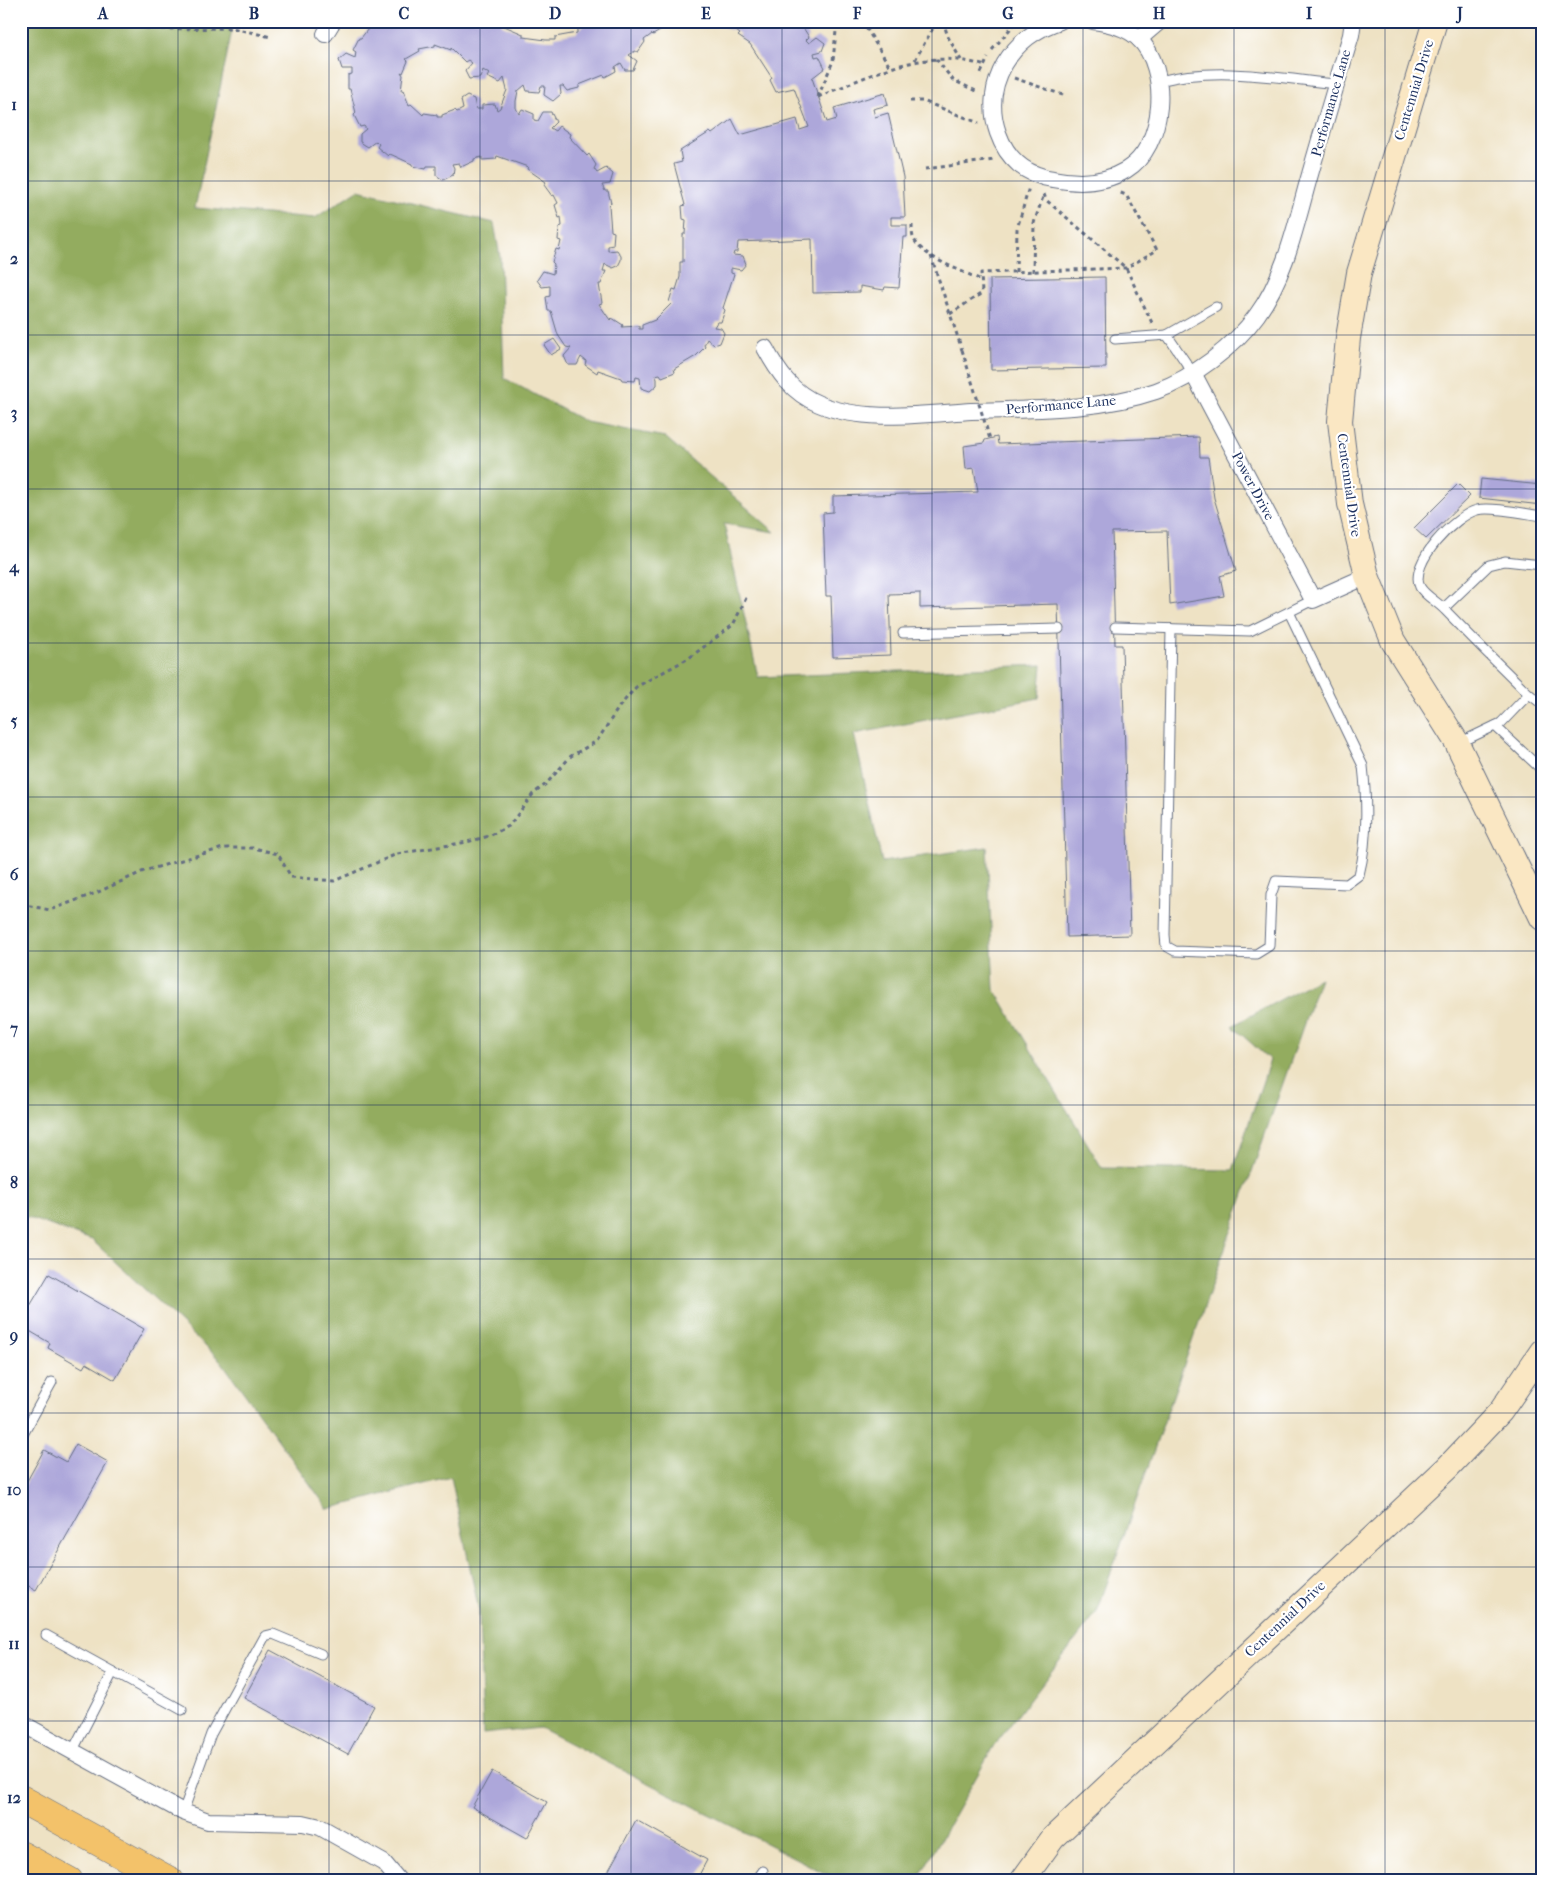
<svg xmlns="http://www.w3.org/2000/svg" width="1563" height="1902" font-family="'IM FELL French Canon',serif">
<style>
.forest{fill:#93ac5e;stroke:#576e5e}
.building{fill:#ada7da;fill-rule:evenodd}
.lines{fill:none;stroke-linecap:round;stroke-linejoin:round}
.service-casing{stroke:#656e82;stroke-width:11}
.minor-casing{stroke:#656e82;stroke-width:18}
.secondary-casing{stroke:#656e82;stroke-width:26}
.trunk-casing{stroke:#656e82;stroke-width:29}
.path{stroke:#656e82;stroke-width:3;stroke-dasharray:4 4;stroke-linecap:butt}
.service{stroke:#fff;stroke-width:9}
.minor{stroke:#fff;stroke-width:16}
.secondary{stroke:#fae7c3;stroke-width:24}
.trunk{stroke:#f3c26a;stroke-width:28}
.path-bridge{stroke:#656e82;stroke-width:3;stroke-dasharray:4 4;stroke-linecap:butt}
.grid{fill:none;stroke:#1b2f5e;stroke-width:1;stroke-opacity:0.55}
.labels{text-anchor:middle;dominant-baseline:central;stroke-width:4.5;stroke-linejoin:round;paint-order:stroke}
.street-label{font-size:14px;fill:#1b2f5e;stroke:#fff}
.neatline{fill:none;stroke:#1b2f5e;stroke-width:2}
.grid-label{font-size:16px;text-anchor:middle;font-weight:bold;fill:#1b2f5e}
</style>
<rect width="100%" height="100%" fill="#fff"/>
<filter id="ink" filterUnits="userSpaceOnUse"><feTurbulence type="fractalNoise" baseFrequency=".02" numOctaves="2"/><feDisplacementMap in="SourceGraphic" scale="10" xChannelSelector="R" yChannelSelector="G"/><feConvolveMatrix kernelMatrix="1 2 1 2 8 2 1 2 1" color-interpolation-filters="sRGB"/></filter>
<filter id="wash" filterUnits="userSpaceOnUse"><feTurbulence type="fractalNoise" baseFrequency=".0096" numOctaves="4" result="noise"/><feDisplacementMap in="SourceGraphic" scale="20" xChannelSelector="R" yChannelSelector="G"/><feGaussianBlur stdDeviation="1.12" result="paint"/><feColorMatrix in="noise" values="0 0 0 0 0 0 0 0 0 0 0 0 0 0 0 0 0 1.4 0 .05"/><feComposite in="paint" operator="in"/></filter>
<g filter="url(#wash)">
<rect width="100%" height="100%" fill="#eee2c4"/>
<path class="forest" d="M21 21H234L195 208 315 218 358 190 494 223 500 257 504 378 586 422 665 437 775 532 724 524 758 677 1042 665 1039 698 854 734 882 862 987 847 994 989 1102 1168 1233 1170 1270 1060 1232 1026 1320 978 1097 1612 994 1746 917 1881H840L540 1728 483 1734 479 1611 451 1477 328 1509 221 1361 92 1240 21 1215Z"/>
<g id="blocks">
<g class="building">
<path d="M374 21H501L502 25 523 34V37L546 40H555V37L577 33V31L587 24 590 26 595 21H685L664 26 665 28 653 35 652 34 644 40 645 42 638 52 635 51 629 55 637 61 633 70H625L621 63 615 67 616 71 605 77 604 75 579 85V88L567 91 563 86H560L561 94 553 101 544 95 545 86H541L539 92 527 91 525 85 518 91 516 101V108L519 114 522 109 534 114V120L538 121 543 112H551L556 122 550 128 555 131 559 126 570 134 569 137 587 156 589 154 596 165 594 169 597 173 606 168 613 174 610 184 602 185 605 191H608L611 203 609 205 611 231 614 232 613 245 608 246V251L617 250 621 256V260L618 266 613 268 605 264 603 271H606L601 284H599L602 303 599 304 610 320 612 318 623 325 622 327 639 326V329H642V325L655 320 671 304 669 302 673 289 676 290 680 277V262H683V234H685L686 220 683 219 682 206 685 205 674 164 682 162 680 151 710 132 712 134 732 119 740 135 797 119 800 130 809 127 794 88 776 92 770 80 772 78 750 44 738 36 740 34 732 28 731 30 718 25 719 23 715 21H795L799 27 802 26 809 37 806 40 809 43 817 37 825 43 822 51 814 53 815 57 819 56 825 68 812 78 827 122 837 119 834 108 885 93 888 105 873 109 875 117 888 113 903 177 905 217H891V225H907V237H903L899 288 885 287 884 290 860 286V292L813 293 812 239 738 242 737 252H734L733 255 743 256 746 264 741 270 731 268V273L734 274 723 308 725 310 721 322H717L714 327 721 328 724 333 720 343 714 345 707 339 704 345 705 347 696 356 674 369 675 372 662 377 660 374 655 375 657 379V385L650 391 641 388 640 378 636 377 635 381 622 380 621 378 598 370 597 373 585 365 586 361 581 357 577 365H568L564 356 571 348 566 347 558 335 551 311H548L546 297 550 296V286L542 287 537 280 543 271 553 274 554 264 552 262 556 249 559 250 561 241 558 240 559 227 562 226 561 217 559 218 555 205 558 203 554 195 552 196 544 185 546 182 527 169 528 167 497 156 496 159 482 160V157L474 159V161L461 167 459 163 452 164 454 168 453 175 443 180 436 175V166H427L426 169 412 166V164L390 154 388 156 377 147 379 144 376 141 368 147 360 142V134L366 129 364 126 360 127 354 115 356 113 350 89H348V75L352 74V69H342L339 60 346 54 355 58 356 52 353 50 359 38H361ZM435 44 451 50V48L465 62 468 60 472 63 465 71 469 79 480 78 483 70 489 74 487 77 500 83 504 78 507 90 500 108 497 110 495 104 482 105V109H476L474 99 467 96 461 100 463 109 457 112 455 110 442 115V117H437V115L424 113 423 115 411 104 409 105 403 90 401 91 403 75 401 72 403 73 408 61 406 59 420 51 419 49 435 46Z"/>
<path d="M1105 277 1106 368 991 370 990 279Z"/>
<path d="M554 339 561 349 551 355 544 345Z"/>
<path d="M997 437 998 444 1199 437 1200 457H1208L1214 498 1236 571 1220 576 1224 596 1170 605 1167 531 1112 532 1115 645H1122L1130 935 1067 937 1058 604 920 608V593L889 594 891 655 833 657 831 596H826L823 513 833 512V496L978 492 974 468 966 469 964 446 984 443 985 440Z"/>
<path d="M1481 479 1542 485V505L1479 498Z"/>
<path d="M1458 484 1470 496 1426 539 1414 528Z"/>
<path d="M49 1274 144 1329 115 1380 86 1363 83 1368 48 1348 50 1343 21 1326V1321Z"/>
<path d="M76 1444 108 1462 36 1590 21 1582V1492L44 1450 66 1462Z"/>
<path d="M270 1650 374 1706 348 1754 244 1698Z"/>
<path d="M492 1771 547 1802 527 1838 472 1807Z"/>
<path d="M636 1820 707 1860 696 1881H603Z"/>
</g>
</g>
</g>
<g filter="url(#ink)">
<use href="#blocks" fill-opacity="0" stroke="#656e82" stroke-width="1"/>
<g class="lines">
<defs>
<g id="service">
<path d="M1159 81C1216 66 1277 78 1336 84"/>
<path d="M1115 339 1167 335"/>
<path d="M1193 373 1167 335 1216 307"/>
<path d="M1444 608 1489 565 1505 561 1542 565"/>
<path d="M1115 627 1250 631 1313 600"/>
<path d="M1171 629 1165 935 1166 946 1175 951 1256 954 1269 946 1271 895 1276 881 1347 884 1359 875C1368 840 1367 802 1363 766L1289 612"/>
<path d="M903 633 1059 629"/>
<path d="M1529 694 1542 704"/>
<path d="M1495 726 1542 770"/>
<path d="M1457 744 1501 723 1529 694C1500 666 1472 638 1445 610 1438 602 1425 596 1420 587 1408 563 1456 515 1477 510 1490 506 1527 514 1542 516"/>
<path d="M21 1438 52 1382"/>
<path d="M46 1635 182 1710"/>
<path d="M72 1752 113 1672"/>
<path d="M183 1812 211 1734 265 1636 273 1634 321 1654"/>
<path d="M756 1881 763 1871"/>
</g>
<g id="minor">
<path d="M1060 21C1012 35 981 84 998 133 1007 159 1026 175 1053 179 1078 184 1103 184 1126 170 1165 147 1171 69 1138 38 1126 27 1109 23 1093 21"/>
<path d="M325 34 333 21"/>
<path d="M1139 39 1160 21"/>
<path d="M765 348C778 372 792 393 819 404 863 423 924 414 971 411 1032 409 1097 411 1156 391 1193 378 1234 347 1257 315 1284 278 1295 229 1307 185 1321 135 1336 85 1351 35L1353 21"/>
<path d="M1193 373 1313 600 1367 576"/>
<path d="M21 1723 183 1812 208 1821 303 1823 320 1827 384 1863 399 1881"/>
</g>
<g id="secondary">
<path d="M1435 21 1359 273 1348 338 1340 421 1350 504 1367 576 1393 641 1456 741 1542 918"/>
<path d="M1022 1881 1053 1838 1447 1468 1501 1411 1542 1351"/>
</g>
<g id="trunk">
<path d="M21 1799 170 1881"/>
<path d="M21 1855 69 1881"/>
</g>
</defs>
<use href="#service" class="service-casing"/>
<use href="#minor" class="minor-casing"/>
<use href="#secondary" class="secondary-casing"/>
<use href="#trunk" class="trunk-casing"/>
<g class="path">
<path d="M42 21 164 29 233 28 271 37"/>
<path d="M230 21 233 28"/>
<path d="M862 21 890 67"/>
<path d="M943 21 948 37 961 60"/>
<path d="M992 50 1017 21"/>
<path d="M936 59 953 80 978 92"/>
<path d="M915 60 937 21"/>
<path d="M981 73 988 58"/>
<path d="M1014 78 1063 95"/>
<path d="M818 97C874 74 924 46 985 66"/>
<path d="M818 97 833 61 837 21"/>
<path d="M910 101H923L979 123"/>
<path d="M925 169 994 160"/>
<path d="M1044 194 1046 200 1126 268 1153 325"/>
<path d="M912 225C912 229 912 234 913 237 920 257 963 271 981 280"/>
<path d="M931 256 962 350"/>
<path d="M1016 272 1017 229 1029 187"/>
<path d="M1033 272 1034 223 1044 194"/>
<path d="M950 314 982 293 981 273 1126 268 1157 250 1126 195 1118 192"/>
<path d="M21 904 50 910 96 893 144 871 223 848H254L278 854 291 877 334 881 397 854 467 842 489 836 509 826 533 794 546 784 571 756 597 741 619 707 636 687 689 658 733 625 747 596"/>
</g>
<use href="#service" class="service"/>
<use href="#minor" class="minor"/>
<use href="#secondary" class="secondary"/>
<use href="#trunk" class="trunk"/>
<path class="path-bridge" d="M962 350 990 439"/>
</g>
</g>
<path class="grid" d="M178 21V1881M329 21V1881M480 21V1881M631 21V1881M782 21V1881M932 21V1881M1083 21V1881M1234 21V1881M1385 21V1881M21 181H1542M21 335H1542M21 489H1542M21 643H1542M21 797H1542M21 951H1542M21 1105H1542M21 1259H1542M21 1413H1542M21 1567H1542M21 1721H1542"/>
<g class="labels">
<g class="street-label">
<text transform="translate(1414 90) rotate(-73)">Centennial Drive</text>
<text transform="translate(1331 103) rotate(-74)">Performance Lane</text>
<text transform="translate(1061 405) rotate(-5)">Performance Lane</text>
<text transform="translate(1349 485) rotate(82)">Centennial Drive</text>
<text transform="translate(1253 486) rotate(62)">Power Drive</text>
<text transform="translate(1285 1619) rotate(-43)">Centennial Drive</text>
</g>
</g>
<rect width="1563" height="1902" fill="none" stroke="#fff" stroke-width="55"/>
<rect x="28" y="28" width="1508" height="1846" class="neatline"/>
<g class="grid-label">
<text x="103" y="19">A</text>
<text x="254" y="19">B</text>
<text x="404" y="19">C</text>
<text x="555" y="19">D</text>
<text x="706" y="19">E</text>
<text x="857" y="19">F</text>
<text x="1008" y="19">G</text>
<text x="1159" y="19">H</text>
<text x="1309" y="19">I</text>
<text x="1460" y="19">J</text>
<text x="14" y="110">1</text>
<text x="14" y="264">2</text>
<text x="14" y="418">3</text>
<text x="14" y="572">4</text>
<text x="14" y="726">5</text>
<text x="14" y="880">6</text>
<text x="14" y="1034">7</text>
<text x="14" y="1188">8</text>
<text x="14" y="1341">9</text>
<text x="14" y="1495">10</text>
<text x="14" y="1649">11</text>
<text x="14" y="1803">12</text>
</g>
</svg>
